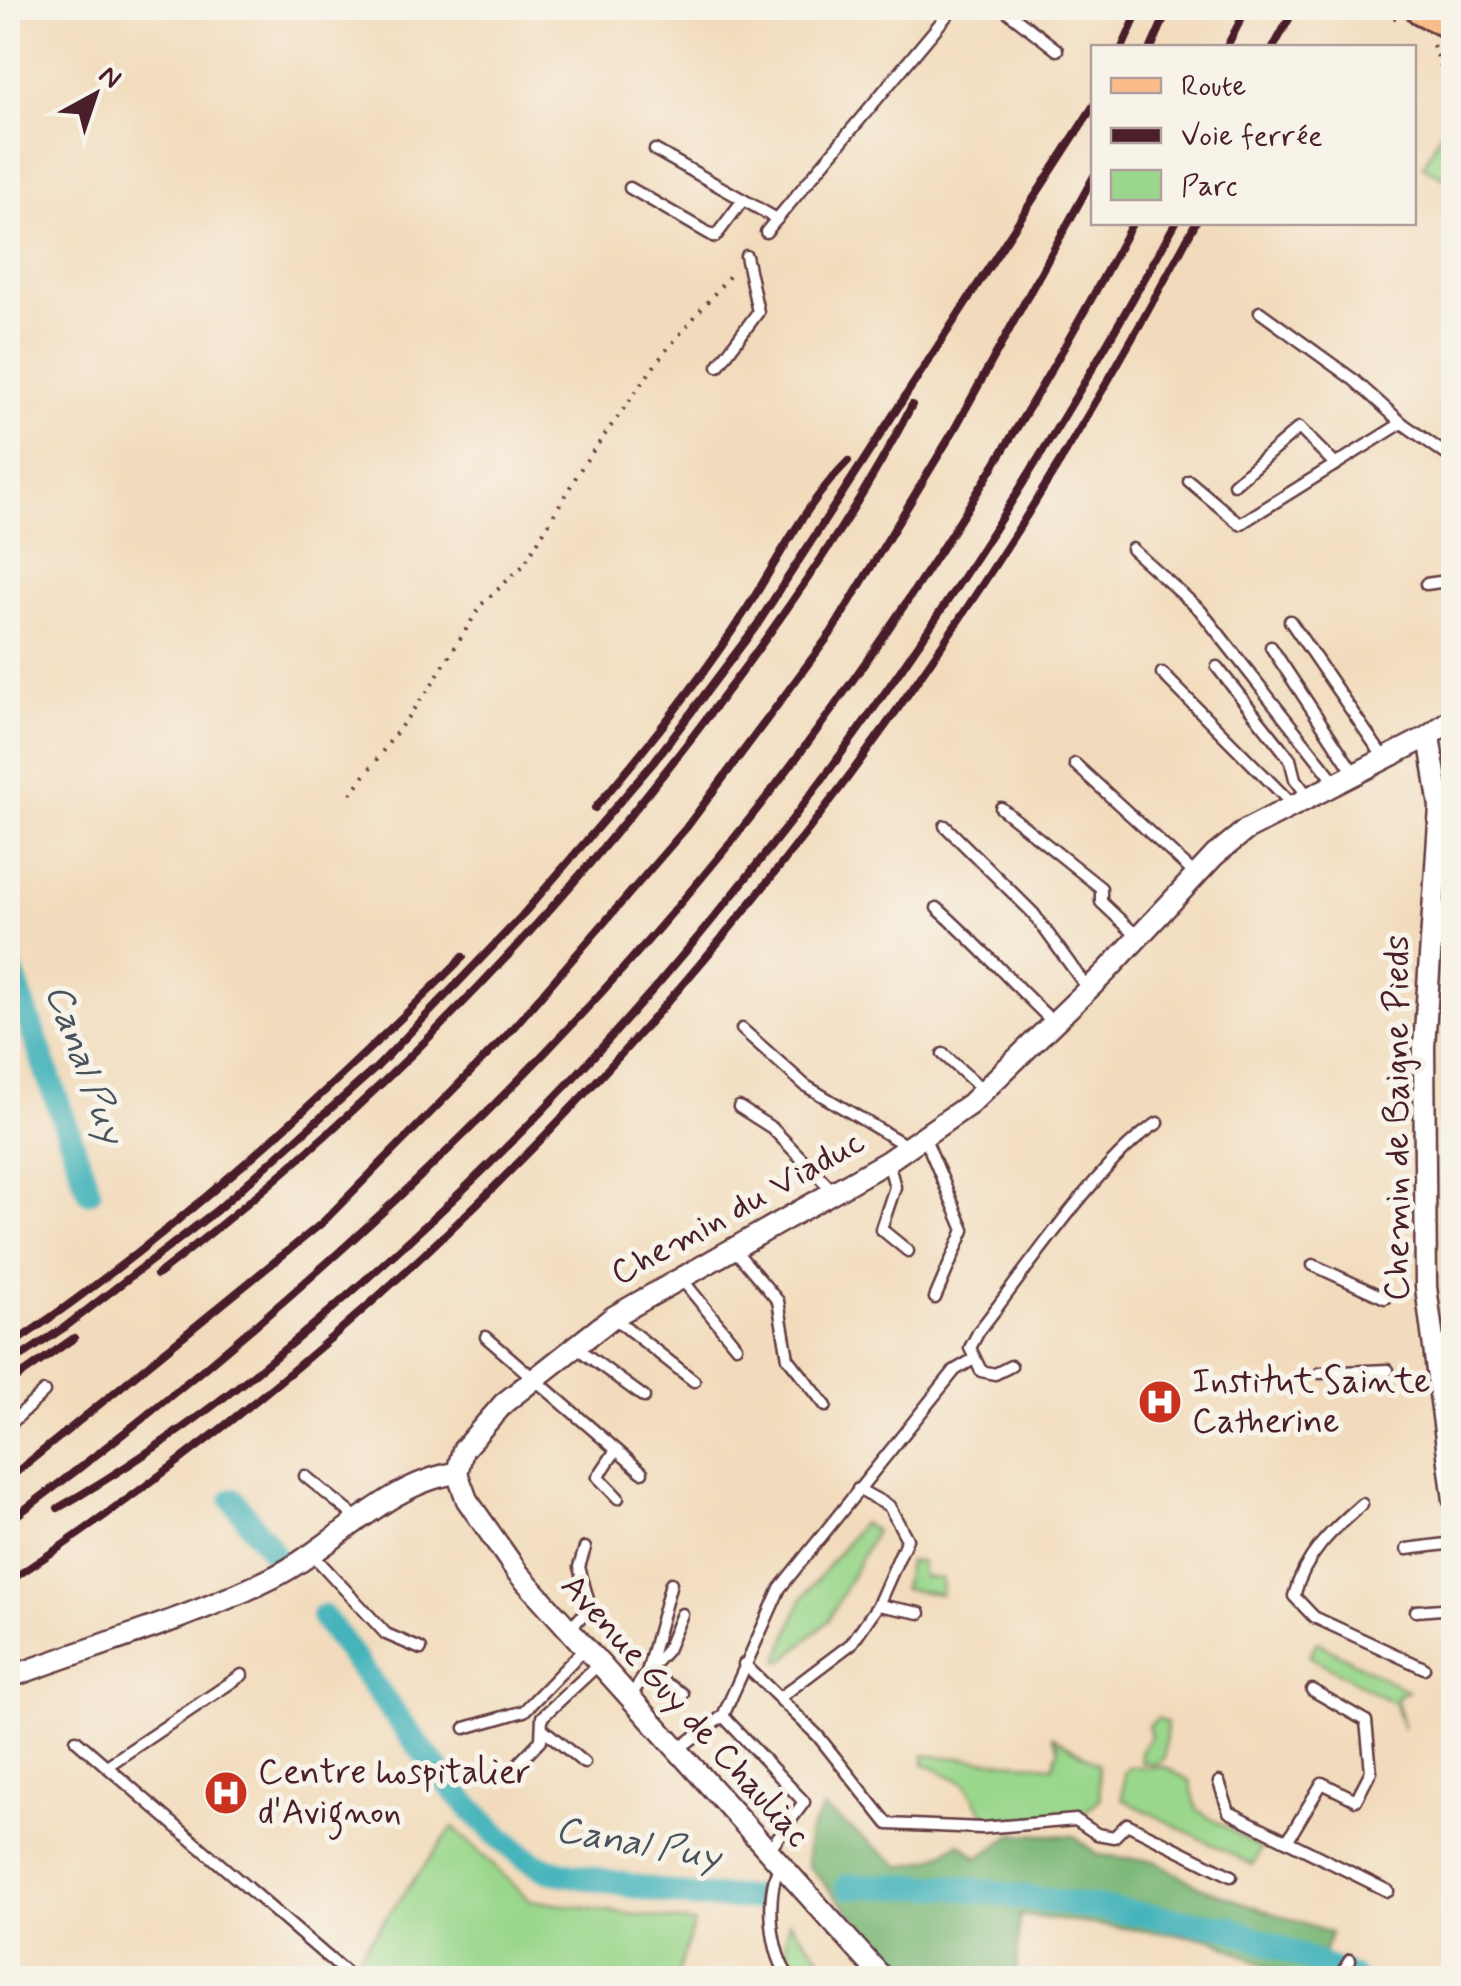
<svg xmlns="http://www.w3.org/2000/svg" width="1461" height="1986" font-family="Mynerve,sans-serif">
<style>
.green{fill:#9ad78c;stroke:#727b5c;stroke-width:2.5}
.forest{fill:#7bb878;stroke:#626c52;stroke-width:2.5}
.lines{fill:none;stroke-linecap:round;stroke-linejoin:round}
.canal{stroke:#44b4bb;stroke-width:25}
.lane-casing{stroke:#633b41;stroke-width:15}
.street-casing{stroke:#633b41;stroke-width:25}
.primary-casing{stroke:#633b41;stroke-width:38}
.path{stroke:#633b41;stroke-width:4;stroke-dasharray:2.5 8;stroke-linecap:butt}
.lane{stroke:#fff;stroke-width:10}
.street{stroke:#fff;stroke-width:20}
.primary{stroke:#f9bc8a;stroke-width:32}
.rail{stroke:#4a1f2b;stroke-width:8}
.labels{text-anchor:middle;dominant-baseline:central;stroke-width:10;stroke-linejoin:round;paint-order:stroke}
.street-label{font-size:35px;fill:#4a1f2b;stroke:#f7f3e8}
.poi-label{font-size:35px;fill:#4a1f2b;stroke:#f7f3e8;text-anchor:start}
.water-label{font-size:38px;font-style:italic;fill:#48535d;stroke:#f7f3e8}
</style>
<rect width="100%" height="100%" fill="#f7f3e8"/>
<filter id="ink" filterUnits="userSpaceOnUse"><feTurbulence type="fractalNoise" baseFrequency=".01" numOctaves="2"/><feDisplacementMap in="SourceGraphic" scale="20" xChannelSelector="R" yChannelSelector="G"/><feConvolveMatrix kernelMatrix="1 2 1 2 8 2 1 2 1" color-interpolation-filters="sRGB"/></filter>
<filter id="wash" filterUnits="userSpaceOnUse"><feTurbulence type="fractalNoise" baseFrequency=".0048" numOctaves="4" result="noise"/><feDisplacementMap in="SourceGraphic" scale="40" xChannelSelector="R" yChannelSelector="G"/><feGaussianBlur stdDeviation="2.25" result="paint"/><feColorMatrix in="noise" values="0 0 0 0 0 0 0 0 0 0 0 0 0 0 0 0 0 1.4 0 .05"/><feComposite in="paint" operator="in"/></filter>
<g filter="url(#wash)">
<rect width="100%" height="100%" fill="#f2dbbc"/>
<g class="green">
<path d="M1453 108 1454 182 1453 183 1423 166Z"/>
<path d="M1453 948 1454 1155 1446 1161Z"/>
<path d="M862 1523 875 1531 828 1621 782 1662 778 1660 802 1599Z"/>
<path d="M921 1561 923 1577 942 1579 941 1594 903 1589 908 1562Z"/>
<path d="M1317 1642 1408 1691 1396 1696 1403 1729 1395 1704 1309 1656Z"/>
<path d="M1158 1718 1167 1723 1164 1758 1157 1764 1141 1762V1751L1151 1736 1148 1726Z"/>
<path d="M1052 1735 1098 1764 1100 1799 1085 1812 999 1821 982 1811 965 1783 924 1764V1755L1053 1766 1059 1747Z"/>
<path d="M1129 1767H1165L1190 1781 1197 1810 1261 1849 1253 1865 1122 1799 1124 1773Z"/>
<path d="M453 1827 529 1900 694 1923 676 1978H390L355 1960Z"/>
<path d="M789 1921 840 1978H797L786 1942Z"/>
</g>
<path class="forest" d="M823 1808 902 1867 932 1859 960 1843 978 1858 1014 1834 1074 1836 1098 1855 1155 1861 1202 1888 1330 1933 1316 1978H1288L1212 1939 1020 1915 1016 1978H908L807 1864 808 1835Z"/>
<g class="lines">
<g class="canal">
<path d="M8 962 89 1191"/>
<path d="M233 1500 272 1551"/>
<path d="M323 1617C374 1683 477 1843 550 1871L694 1897 756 1898"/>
<path d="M848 1886 951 1887 1228 1927 1353 1978"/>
</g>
</g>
</g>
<g filter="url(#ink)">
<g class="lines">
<defs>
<g id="lane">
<path d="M1003 8 1057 50"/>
<path d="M655 150 777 219"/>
<path d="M630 188 715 237 743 200"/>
<path d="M766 232 953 8"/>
<path d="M1260 312 1354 380 1402 423"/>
<path d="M718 366 758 312 746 256"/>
<path d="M1189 481 1240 524 1402 423 1454 460"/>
<path d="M1234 484 1299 428 1336 465"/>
<path d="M1132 549 1200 610 1336 783"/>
<path d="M1426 584 1454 580"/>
<path d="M1290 621 1384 758"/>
<path d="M1271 647 1354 773"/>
<path d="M1217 667 1290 759 1295 779 1308 796"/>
<path d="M1162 673 1292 804"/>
<path d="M1075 764 1196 875"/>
<path d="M1001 808 1101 888V902L1138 937"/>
<path d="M945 826 1033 913 1088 989"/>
<path d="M937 908C979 945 1013 984 1053 1022"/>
<path d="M742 1029 806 1086 907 1146"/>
<path d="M943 1054 983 1090"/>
<path d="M739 1107 772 1128 833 1191"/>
<path d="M924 1136 964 1230 935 1298"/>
<path d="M888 1162 895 1187 881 1229 908 1251"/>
<path d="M734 1249 778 1301 788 1358 826 1406"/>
<path d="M1313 1265 1385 1298"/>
<path d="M680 1277 736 1346"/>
<path d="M613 1317 694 1381"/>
<path d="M486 1337 642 1472"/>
<path d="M577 1348 644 1397"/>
<path d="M1011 1366 995 1374 981 1371 970 1348 979 1331C1020 1279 1105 1153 1158 1123"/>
<path d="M1320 1373 1388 1370"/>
<path d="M8 1426 44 1392"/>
<path d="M616 1450 598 1477 618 1498"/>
<path d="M305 1476 358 1519"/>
<path d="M1362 1504C1331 1531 1305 1555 1294 1596L1314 1617 1424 1668"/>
<path d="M1407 1549 1454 1543"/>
<path d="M313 1555 386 1634 421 1649"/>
<path d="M878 1605 920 1613"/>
<path d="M1416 1611 1454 1608"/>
<path d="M682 1614 667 1650 647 1672 683 1694"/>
<path d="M569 1630 590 1607 579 1567 585 1548"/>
<path d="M744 1664 818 1736 888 1824 982 1828 1076 1820 1097 1834 1114 1837 1127 1824 1231 1876"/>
<path d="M782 1696 851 1644 878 1605 907 1539 889 1506 858 1489"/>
<path d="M630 1697 647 1672 671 1583"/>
<path d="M465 1728 524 1711 585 1648"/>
<path d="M543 1729 584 1763"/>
<path d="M76 1740 352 1978"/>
<path d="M677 1750 723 1716"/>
<path d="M518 1764 541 1740 542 1717 599 1664"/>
<path d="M107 1766 242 1675"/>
<path d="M1219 1782 1229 1812 1388 1891"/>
<path d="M1289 1838 1322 1783 1356 1800 1371 1771 1366 1721 1312 1690"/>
<path d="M768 1851 804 1802 723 1716 780 1588 955 1370 974 1359"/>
<path d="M780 1865C765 1893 770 1954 790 1978"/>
<path d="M1339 1978 1350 1960"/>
</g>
<g id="street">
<path d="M1429 736 1440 807 1424 1047 1426 1287 1454 1500"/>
<path d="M457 1473 463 1450 504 1403 613 1317 888 1161 970 1104 1106 972 1215 855 1246 830 1429 736 1454 717"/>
<path d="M457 1473 467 1500 518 1573 883 1978"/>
<path d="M13 1676C97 1645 192 1618 272 1578 333 1548 388 1482 457 1473"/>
</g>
<path id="primary" d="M1422 8 1454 24"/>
</defs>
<use href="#lane" class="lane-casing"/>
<use href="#street" class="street-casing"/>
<use href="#primary" class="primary-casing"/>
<g class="path">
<path d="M1375 8 1397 19"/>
<path d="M1433 45 1441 66 1454 79"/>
<path d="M351 794 430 687 482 604 524 565 583 465 663 354 731 274"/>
</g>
<use href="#lane" class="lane"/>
<use href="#street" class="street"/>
<use href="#primary" class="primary"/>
<g class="rail">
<path d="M1122 48 1140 8"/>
<path d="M1151 48 1169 8"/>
<path d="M1226 48 1247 8"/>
<path d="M1273 48 1295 8"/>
<path d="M595 808C648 746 700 681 744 613 778 561 804 505 848 461"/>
<path d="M157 1275C370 1113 558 917 718 703 790 608 857 511 912 405"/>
<path d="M8 1347C175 1235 321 1099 463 957"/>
<path d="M8 1365 65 1327 217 1210 377 1067 519 919 653 763 757 625 1094 105"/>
<path d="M8 1384 74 1338"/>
<path d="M8 1479 322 1223 506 1036 686 828 831 633 954 430 1094 176"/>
<path d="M58 1508C185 1436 294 1345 402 1247 726 952 965 604 1176 222"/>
<path d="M8 1522C313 1296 608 1021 831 711 943 555 1043 392 1133 222"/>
<path d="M8 1582C524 1243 909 764 1196 222"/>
</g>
</g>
</g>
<defs>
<symbol id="hospital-disc" viewBox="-11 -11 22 22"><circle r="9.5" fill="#c8321e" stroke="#f7f3e8"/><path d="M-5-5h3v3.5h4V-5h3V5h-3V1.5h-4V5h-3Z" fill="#fff"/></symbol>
</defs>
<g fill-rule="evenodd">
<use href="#hospital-disc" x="1135" y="1377" width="50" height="50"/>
<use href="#hospital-disc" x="201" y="1768" width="50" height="50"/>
</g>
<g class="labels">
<g class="street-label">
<text transform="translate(1398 1118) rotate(-90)">Chemin de Baigne Pieds</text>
<text transform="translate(738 1208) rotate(-29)">Chemin du Viaduc</text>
<text transform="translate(685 1711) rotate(48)">Avenue Guy de Chauliac</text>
</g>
<g class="poi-label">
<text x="1192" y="1382">Institut Sainte<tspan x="1192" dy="40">Catherine</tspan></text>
<text x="258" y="1773">Centre hospitalier<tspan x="258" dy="40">d'Avignon</tspan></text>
</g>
<g class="water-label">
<text transform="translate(84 1064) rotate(70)">Canal Puy</text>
<text transform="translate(638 1844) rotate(10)">Canal Puy</text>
</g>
</g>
<rect width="1461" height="1986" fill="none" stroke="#f7f3e8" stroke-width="40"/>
<rect x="1091" y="45" width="325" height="180" fill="#f7f3e8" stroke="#b29e9c" stroke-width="2.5"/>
<rect x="1111" y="78" width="50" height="15" fill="#f9bc8a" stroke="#b29e9c" stroke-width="2.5"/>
<text x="1181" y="95" font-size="30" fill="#4a1f2b">Route</text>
<rect x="1111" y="128" width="50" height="15" fill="#4a1f2b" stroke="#b29e9c" stroke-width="2.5"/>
<text x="1181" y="145" font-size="30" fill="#4a1f2b">Voie ferrée</text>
<rect x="1111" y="170" width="50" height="30" fill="#9ad78c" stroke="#b29e9c" stroke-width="2.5"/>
<text x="1181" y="195" font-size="30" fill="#4a1f2b">Parc</text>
<g transform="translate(95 95) rotate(40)" stroke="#f7f3e8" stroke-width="8" paint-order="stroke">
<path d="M0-8L18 38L0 25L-18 38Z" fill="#4a1f2b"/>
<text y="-15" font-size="28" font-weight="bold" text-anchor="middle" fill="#4a1f2b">N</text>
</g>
</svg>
